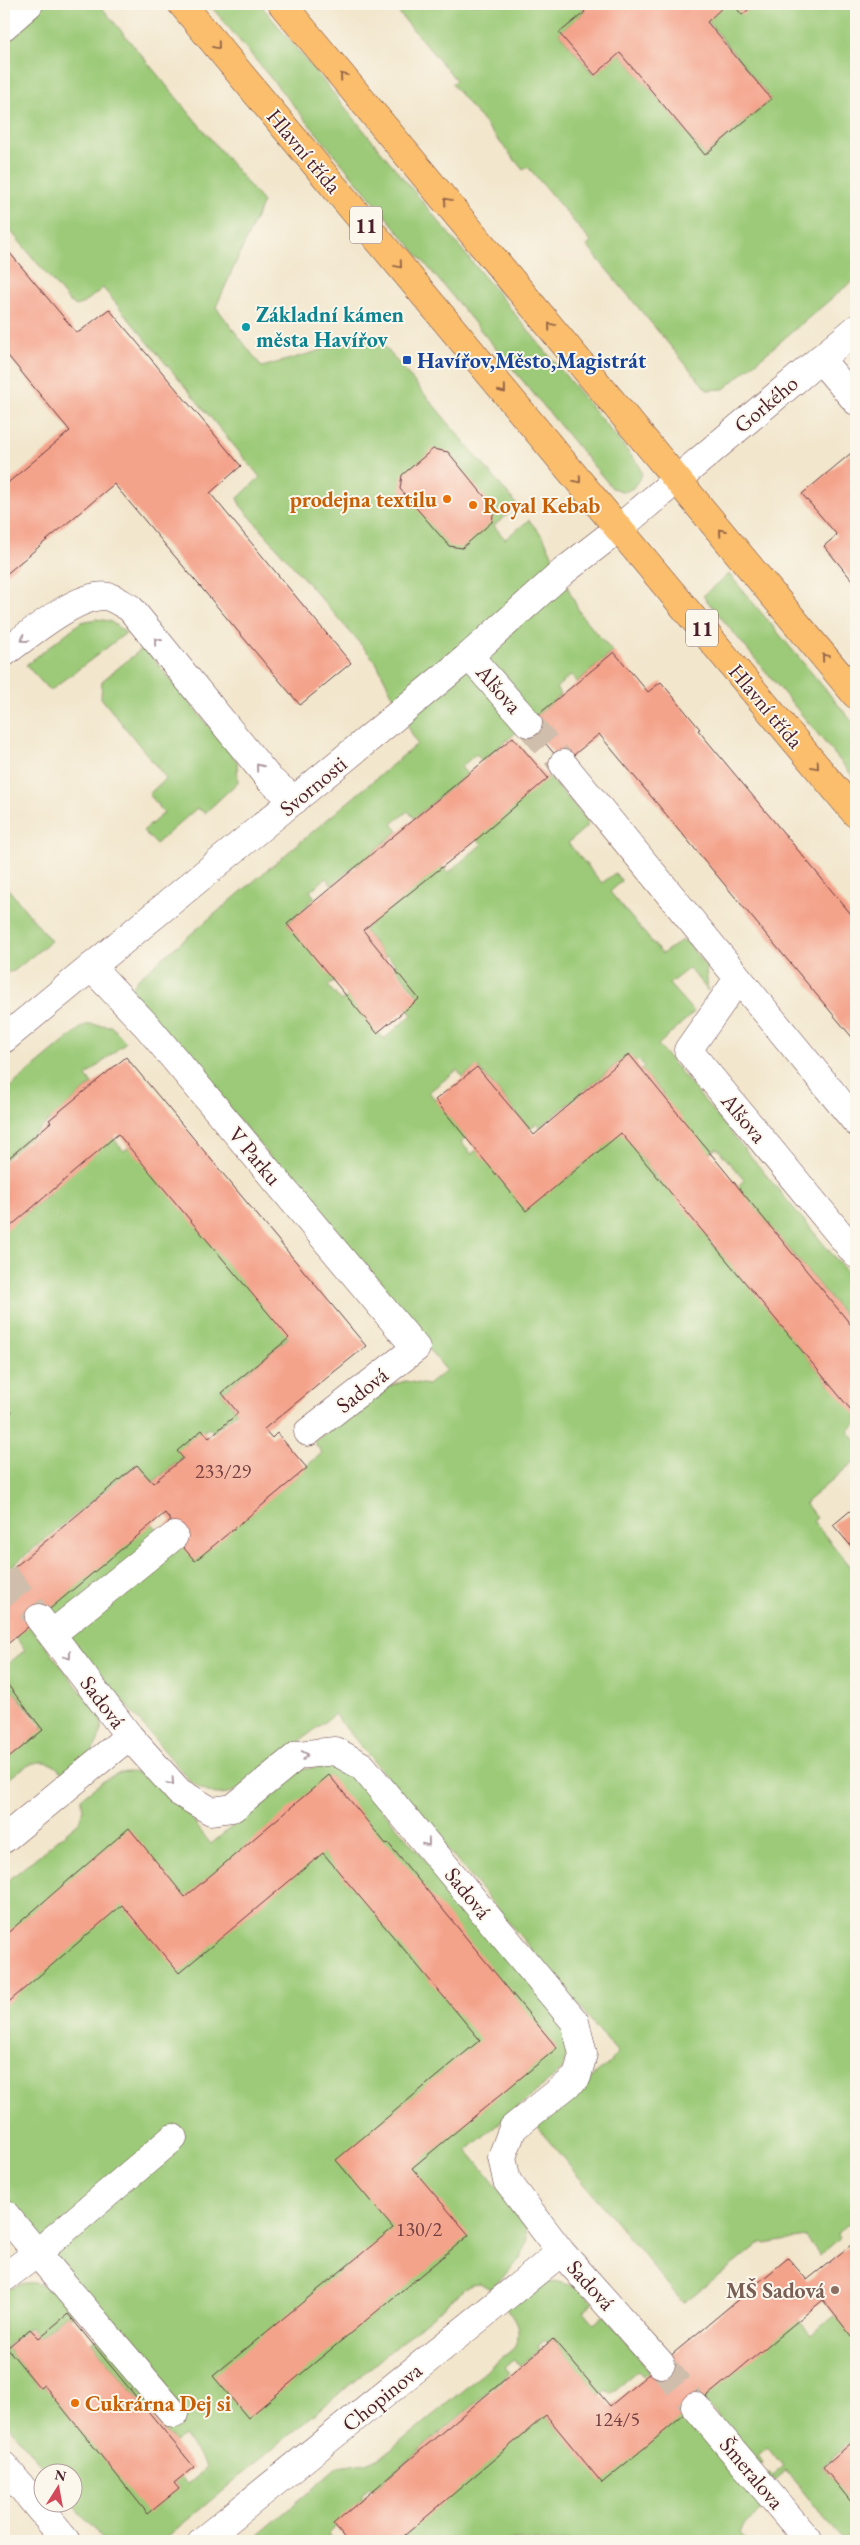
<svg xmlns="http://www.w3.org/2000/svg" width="860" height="2545" font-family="'EB Garamond',serif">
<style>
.green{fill:#9cca78;stroke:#737452}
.building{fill:#f4a38b}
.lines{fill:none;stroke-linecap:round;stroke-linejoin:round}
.minor-tunnel{stroke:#d0beac;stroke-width:28;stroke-dasharray:28 14;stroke-linecap:butt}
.minor-casing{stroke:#633d43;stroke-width:29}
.major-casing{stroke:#633d43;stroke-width:29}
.minor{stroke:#fff;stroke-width:28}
.major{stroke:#fabe6d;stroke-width:28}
.oneway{stroke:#996749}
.oneway2{stroke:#ae9aa0}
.culture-dot{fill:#0f9aa8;stroke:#fbf7ec;stroke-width:2}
.transit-dot{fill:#1a4fb4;stroke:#fbf7ec;stroke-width:2}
.food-dot{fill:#e8710a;stroke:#fbf7ec;stroke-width:2}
.education-dot{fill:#8d6e63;stroke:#fbf7ec;stroke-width:2}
.labels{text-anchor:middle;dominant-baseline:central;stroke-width:4;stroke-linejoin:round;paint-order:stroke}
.number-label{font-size:20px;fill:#744043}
.shield{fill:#fbf7ec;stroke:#7f6065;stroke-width:1}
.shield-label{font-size:21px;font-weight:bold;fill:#4a1f2b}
.street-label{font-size:22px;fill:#4a1f2b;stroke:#fbf7ec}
.culture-label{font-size:22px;font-weight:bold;fill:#0d838f;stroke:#fbf7ec;text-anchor:start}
.transit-label{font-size:22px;font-weight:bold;fill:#164399;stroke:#fbf7ec;text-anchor:start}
.food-label{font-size:22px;font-weight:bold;fill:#c56008;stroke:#fbf7ec;text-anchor:start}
.education-label{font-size:22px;font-weight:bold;fill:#785e54;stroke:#fbf7ec;text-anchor:end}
</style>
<rect width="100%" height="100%" fill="#fbf7ec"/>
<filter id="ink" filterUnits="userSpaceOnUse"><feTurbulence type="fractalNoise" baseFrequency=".02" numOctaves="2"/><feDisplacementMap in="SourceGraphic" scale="10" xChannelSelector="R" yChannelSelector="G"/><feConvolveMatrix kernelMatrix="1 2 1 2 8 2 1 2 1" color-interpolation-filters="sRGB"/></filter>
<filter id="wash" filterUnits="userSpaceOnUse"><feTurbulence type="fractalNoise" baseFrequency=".0096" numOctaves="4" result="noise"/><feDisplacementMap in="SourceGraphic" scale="20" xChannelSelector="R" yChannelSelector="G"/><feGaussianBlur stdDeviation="1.12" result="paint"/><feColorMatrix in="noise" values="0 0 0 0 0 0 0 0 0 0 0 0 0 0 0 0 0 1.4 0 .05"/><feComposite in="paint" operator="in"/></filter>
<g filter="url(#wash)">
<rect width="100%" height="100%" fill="#f2e6cc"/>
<g class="green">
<path d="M4 4H99L263 202 216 307 262 367 375 335 518 506 494 526 505 539 529 520 544 538 581 615 613 652 577 682 571 675 556 688 561 695 482 761 476 754 461 767 467 774 414 818 408 811 392 824 398 831 357 866 355 865 332 885 326 878 310 891 315 898 287 924 335 980 328 986 341 1001 348 996 384 1039 412 1015 406 1007 419 997 394 966 396 965 387 955 385 957 363 929H365L373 922 372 920 441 865 448 873 482 844 475 837 548 776 588 821 586 827 568 843 602 883 615 873 622 881 610 892 662 954 682 940 687 942 706 967 708 991 689 968 669 984 694 1012 658 1045 856 1283V1329L737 1187 744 1180 717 1148 709 1153 662 1096 663 1094 641 1069 644 1066 639 1060 636 1062 629 1054 540 1127 537 1123 530 1129 477 1066 463 1077 457 1070 429 1092 466 1137 461 1142 471 1154 477 1150 565 1180 621 1130 660 1182 662 1181 709 1236 707 1238 715 1248 717 1247 822 1375 830 1385 832 1384 856 1412V1424L848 1431 856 1441V1460L805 1503 817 1518 813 1521 856 1573V2221L854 2220 837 2234 840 2238 820 2255 806 2237 764 2244 762 2242 683 2303 534 2123 611 2062 610 2061 618 2053 334 1714 241 1789C218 1798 208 1795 189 1780L46 1610 152 1523 168 1542 176 1535 196 1559 322 1453 314 1442 384 1388 405 1381 428 1385 446 1370 130 988 136 982 135 981 417 744 376 662 240 505 238 498 260 477 103 288 84 303 76 306 69 301 4 223Z"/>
<path d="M209 4H260L639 465 642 475 633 488 625 492 612 488Z"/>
<path d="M384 4H579L585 12 559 33 594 75 620 53 705 155 771 99 707 20 726 4H733L742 14 755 4H856V278L724 389 707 390 587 246 591 242 528 167 523 170 452 84 456 80 392 5 388 8Z"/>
<path d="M729 574 856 726V780L703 596Z"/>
<path d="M96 619 110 621 126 633 50 691 26 665 81 622Z"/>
<path d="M144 647 237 761 238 782 205 813 197 808 156 844 143 831 164 813 149 794 166 778 101 698 102 681Z"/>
<path d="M4 884 51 941 14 971 4 973Z"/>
<path d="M90 1024 111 1026 126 1042 86 1076 92 1084 4 1160V1092L83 1026Z"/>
<path d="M112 1137 124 1151 130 1146 289 1337 222 1393 237 1412 213 1432 209 1428 185 1443 183 1457 153 1482 137 1464 11 1567 4 1559V1415L10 1410 4 1402V1230L49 1195 48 1193Z"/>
<path d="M29 1625 101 1717C105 1746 84 1759 66 1778 46 1748 24 1766 4 1783V1760L43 1727 4 1680V1667L25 1650 15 1637Z"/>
<path d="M332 1764 348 1769 561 2021 568 2049 562 2070 467 2150 523 2218 526 2228 527 2239 521 2259 490 2289 480 2283 471 2284 162 2541H104L72 2503V2472H47L4 2421V2291C39 2272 52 2288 74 2314L70 2317 67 2314 39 2337 30 2327 6 2347 39 2387 43 2384 150 2511 179 2487 174 2482 180 2477 187 2484 208 2467 183 2436 174 2442 93 2344 91 2342 98 2337 39 2237 4 2195V1884L79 1822 83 1810 81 1798C90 1791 100 1783 110 1777 153 1754 188 1817 211 1844L300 1770Z"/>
<path d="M554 2281 577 2287 593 2302 583 2311 594 2324 604 2315 650 2371 643 2376 638 2371 610 2394 606 2390 600 2395 553 2339 547 2343 545 2340 538 2346 540 2349 520 2365 514 2359 505 2367 510 2373 373 2490 370 2487 361 2495 363 2498 329 2534 335 2541H251L338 2467 366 2463 387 2453 514 2348C523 2331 516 2321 505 2307L536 2285Z"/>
<path d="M836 2315 856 2340V2437L822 2466 854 2504 851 2507 856 2513V2541H844L786 2471 773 2482 767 2474 770 2472 773 2475 783 2467 767 2447 757 2455 762 2463 759 2465 703 2399 797 2318 811 2335Z"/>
<path d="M686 2413 765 2507 743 2525 739 2533 746 2541H396L545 2414 602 2481Z"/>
</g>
<g id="blocks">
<g class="building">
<path d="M579 4H726L707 22 771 99 705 155 620 53 595 75 559 33 585 12Z"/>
<path d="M733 4H755L742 15Z"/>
<path d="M4 246 76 332H79L109 309 241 466 210 493 351 663 300 705 114 484 4 576V486L70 431 4 351Z"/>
<path d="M433 449 448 452 494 508 492 522 462 548 449 546 400 489 402 475Z"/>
<path d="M856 449V585L824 546 837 535 802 494Z"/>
<path d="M614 652 648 692 661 682 700 729 698 730 856 920V1042L599 734 563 764 528 723Z"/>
<path d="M513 737 548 778 476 840 363 930 419 999 377 1033 287 924Z"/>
<path d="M629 1054 856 1331V1416L621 1133 526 1211 435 1100 477 1067 534 1135Z"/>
<path d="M126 1057 366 1346 264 1429 272 1438 277 1433 307 1468 195 1561 165 1526 171 1521 165 1513 4 1647V1576L137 1465 153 1483 183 1458 177 1451 202 1430 209 1438 238 1413 222 1393 289 1338 118 1134 4 1232V1162L51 1122 49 1120Z"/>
<path d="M4 1402 12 1412 4 1418Z"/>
<path d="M856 1506V1552L833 1525Z"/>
<path d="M4 1680 43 1730 4 1762Z"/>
<path d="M329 1775 386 1844 388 1843 557 2048 412 2168 469 2235 248 2418 213 2376 393 2228 336 2160 480 2040 323 1853 179 1973 122 1905 4 2006V1936L129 1828 185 1897Z"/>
<path d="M856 2241V2342L823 2300 602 2483 546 2415 398 2541H347L333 2524 553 2339 610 2406 788 2258 807 2280Z"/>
<path d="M68 2314 194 2467 174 2483 179 2489 148 2514 44 2385 40 2388 7 2348 30 2329 39 2338Z"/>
<path d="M856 2439V2508L823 2467Z"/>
</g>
</g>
</g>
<g filter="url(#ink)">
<use href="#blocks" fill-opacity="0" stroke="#633d43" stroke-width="1"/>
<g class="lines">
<g class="minor-tunnel">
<path d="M528 723 563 764"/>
<path d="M4 1575 39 1618"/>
<path d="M661 2364 695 2406"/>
</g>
<defs>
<g id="minor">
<path d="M4 26 29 4"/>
<path d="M820 359 856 401"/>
<path d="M4 653C26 637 81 590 109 597 116 599 124 605 130 608L270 780 295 800"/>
<path d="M469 656 528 723"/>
<path d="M563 764 856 1122"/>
<path d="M91 967 147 1026 416 1348 308 1432"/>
<path d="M738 979 688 1050 856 1254"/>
<path d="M4 1039 469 656 564 571 618 529 856 329"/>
<path d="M39 1618 129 1736 179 1792 211 1811 233 1808 298 1755 335 1751 362 1766 575 2022 583 2054 577 2077 513 2128 502 2157 507 2181 561 2252 661 2364"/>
<path d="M52 1634 174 1536"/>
<path d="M4 1839 129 1736"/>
<path d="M173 2138 37 2253 174 2414"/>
<path d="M4 2213 37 2253 4 2278"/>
<path d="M695 2406 809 2541"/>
<path d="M4 2466 66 2541"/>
<path d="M202 2541 561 2252"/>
</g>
<g id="major">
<path d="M182 4 856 814"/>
<path d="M282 4 856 695"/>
</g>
</defs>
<use href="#minor" class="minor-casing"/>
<use href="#major" class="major-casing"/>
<use href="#minor" class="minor"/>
<use href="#major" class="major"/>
</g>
<defs><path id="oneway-chevron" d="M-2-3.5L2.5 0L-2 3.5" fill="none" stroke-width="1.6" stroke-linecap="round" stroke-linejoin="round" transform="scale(1.25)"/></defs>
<g class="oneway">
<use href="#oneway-chevron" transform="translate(217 46) rotate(50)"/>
<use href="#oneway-chevron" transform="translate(343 76) rotate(-130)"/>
<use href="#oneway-chevron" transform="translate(447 201) rotate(-130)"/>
<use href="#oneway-chevron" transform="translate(399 265) rotate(50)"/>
<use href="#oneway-chevron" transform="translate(551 326) rotate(-130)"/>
<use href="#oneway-chevron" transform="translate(503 390) rotate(51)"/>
<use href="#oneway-chevron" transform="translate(578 480) rotate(50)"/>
<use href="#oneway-chevron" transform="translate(722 532) rotate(-130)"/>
<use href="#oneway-chevron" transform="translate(825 657) rotate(-129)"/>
<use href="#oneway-chevron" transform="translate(816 766) rotate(50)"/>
</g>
<g class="oneway2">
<use href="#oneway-chevron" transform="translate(24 639) rotate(144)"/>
<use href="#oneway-chevron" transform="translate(157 641) rotate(-129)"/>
<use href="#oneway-chevron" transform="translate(259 767) rotate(-129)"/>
<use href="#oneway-chevron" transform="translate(68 1656) rotate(53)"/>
<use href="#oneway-chevron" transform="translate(305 1755) rotate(-10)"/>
<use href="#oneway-chevron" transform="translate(171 1782) rotate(48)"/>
<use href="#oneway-chevron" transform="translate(427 1843) rotate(51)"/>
</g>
</g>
<circle class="culture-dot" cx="246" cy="327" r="5"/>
<rect class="transit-dot" x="402" y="355" width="10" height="10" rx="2.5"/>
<g class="food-dot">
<circle cx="447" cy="499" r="5"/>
<circle cx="473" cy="505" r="5"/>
<circle cx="75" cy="2403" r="5"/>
</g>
<circle class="education-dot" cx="835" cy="2290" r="5"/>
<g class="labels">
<g class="number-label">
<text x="223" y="1471">233/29</text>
<text x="419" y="2229">130/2</text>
<text x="617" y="2419">124/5</text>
</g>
<g class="shield">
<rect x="350" y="206.5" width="32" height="37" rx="4"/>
<rect x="686" y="609.5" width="32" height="37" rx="4"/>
</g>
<g class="shield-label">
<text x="366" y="225">11</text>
<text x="702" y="628">11</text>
</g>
<g class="street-label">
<text transform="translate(304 151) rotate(50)">Hlavní třída</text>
<text transform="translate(766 404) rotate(-40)">Gorkého</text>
<text transform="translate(499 689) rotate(49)">Alšova</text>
<text transform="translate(766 706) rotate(50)">Hlavní třída</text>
<text transform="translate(313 786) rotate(-40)">Svornosti</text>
<text transform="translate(744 1118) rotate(50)">Alšova</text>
<text transform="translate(255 1156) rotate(50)">V Parku</text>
<text transform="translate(362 1390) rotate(-38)">Sadová</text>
<text transform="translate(103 1702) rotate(53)">Sadová</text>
<text transform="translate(468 1893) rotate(51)">Sadová</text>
<text transform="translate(591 2285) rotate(48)">Sadová</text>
<text transform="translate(382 2397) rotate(-39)">Chopinova</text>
<text transform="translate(752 2473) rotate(50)">Šmeralova</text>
</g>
<g class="culture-label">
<text x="256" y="314">Základní kámen<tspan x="256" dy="25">města Havířov</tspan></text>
</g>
<g class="transit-label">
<text x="417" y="360">Havířov,Město,Magistrát</text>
</g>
<g class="food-label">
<text x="437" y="499" text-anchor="end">prodejna textilu</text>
<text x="483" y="505">Royal Kebab</text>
<text x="85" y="2403">Cukrárna Dej si</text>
</g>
<g class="education-label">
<text x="825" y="2290">MŠ Sadová</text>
</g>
</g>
<rect width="860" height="2545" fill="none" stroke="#fbf7ec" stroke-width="20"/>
<g transform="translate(58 2488) rotate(11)"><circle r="24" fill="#fbf7ec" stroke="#b4a19f"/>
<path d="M0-4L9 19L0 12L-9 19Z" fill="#d1495b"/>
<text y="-8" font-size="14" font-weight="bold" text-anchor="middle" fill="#4a1f2b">N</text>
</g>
</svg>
